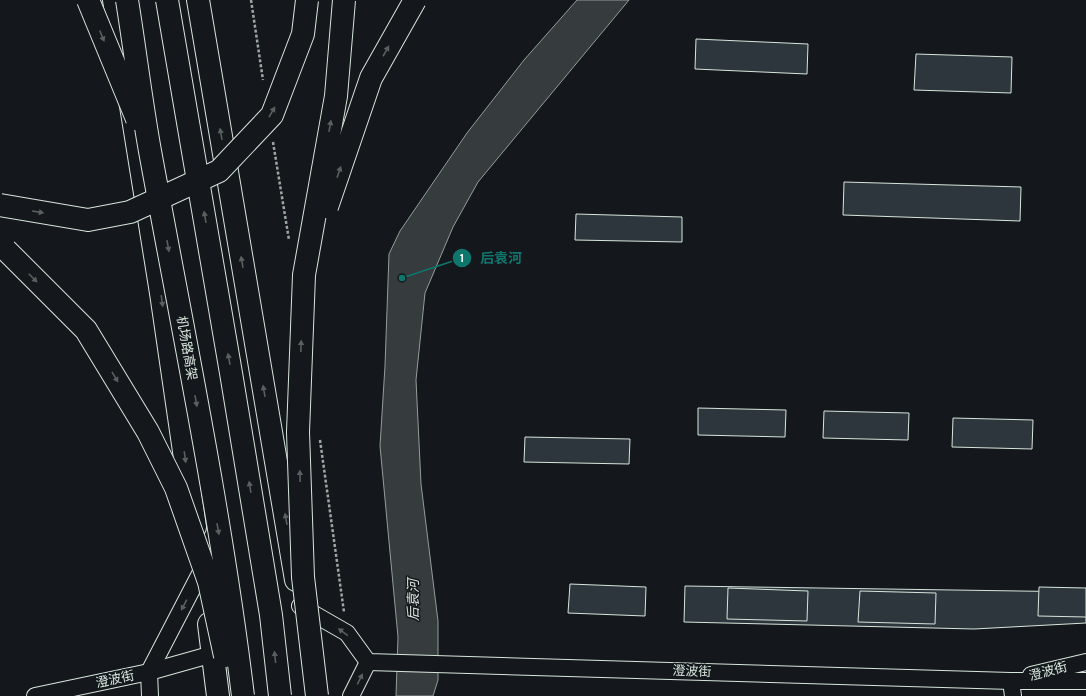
<svg xmlns="http://www.w3.org/2000/svg" width="1086" height="696" font-family="Karla,'Noto Sans SC',sans-serif">
<style>
.water{fill:#363b3e;stroke:#939e99}
.building{fill:#2c363c;stroke:#d8e6dc}
.lines{fill:none;stroke-linecap:round;stroke-linejoin:round}
.minor-casing{stroke:#d8e6dc;stroke-width:18}
.primary-casing{stroke:#d8e6dc;stroke-width:24}
.path{stroke:#9da8a2;stroke-width:2.5;stroke-dasharray:3 2;stroke-linecap:butt}
.minor{stroke:#14181c;stroke-width:16}
.primary{stroke:#14181c;stroke-width:22}
.trunk-bridge-casing{stroke:#d8e6dc;stroke-width:24;stroke-linecap:butt}
.trunk-bridge{stroke:#14181c;stroke-width:22}
.oneway{fill:#59605f}
.labels{text-anchor:middle;dominant-baseline:central;stroke-width:3;stroke-linejoin:round;paint-order:stroke}
.street-label{font-size:13px;fill:#d8e6dc;stroke:#14181c}
.water-label{font-size:14px;font-style:italic;fill:#d8e6dc;stroke:#14181c}
.leader{fill:none;stroke:#0f766e;stroke-width:1.5}
.callout-dot{fill:#0f766e;stroke:#14181c;stroke-width:1.5}
.mark-label{font-size:12px;text-anchor:middle;font-weight:bold;fill:#fff}
.callout-label{font-size:14px;text-anchor:middle;font-weight:bold;fill:#0f766e;stroke:#14181c;stroke-width:3;stroke-linejoin:round;paint-order:stroke}
</style>
<rect width="100%" height="100%" fill="#14181c"/>
<path class="water" d="M577 0H629L478 182 453 227 425 293 416 380 421 484 438 621V680L433 696H396L398 637 380 446 385 366 389 254 400 231 467 133 524 60Z"/>
<g class="building">
<path d="M696 39 808 44 807 74 695 69Z"/>
<path d="M916 54 1012 57 1011 93 914 90Z"/>
<path d="M844 182 1021 187 1020 221 843 215Z"/>
<path d="M576 214 682 217V242L575 240Z"/>
<path d="M698 408 786 410 785 437 698 435Z"/>
<path d="M824 411 909 413 908 440 823 438Z"/>
<path d="M953 418 1033 420 1032 449 952 447Z"/>
<path d="M525 437 630 439 629 464 524 462Z"/>
<path d="M570 584 646 587 645 616 568 613Z"/>
<path d="M685 586 1086 592V623L974 629 684 622Z"/>
<path d="M1039 587 1086 588V617L1038 616Z"/>
<path d="M728 588 808 591 807 621 727 619Z"/>
<path d="M860 591 936 593 935 624 858 622Z"/>
</g>
<g class="lines">
<defs>
<g id="minor">
<path d="M300 606 347 633 368 662 1011 681H1086"/>
<path d="M1031 675 1086 662"/>
<path d="M1011 681 1013 696"/>
<path d="M35 696 149 672 213 654"/>
<path d="M150 696 149 672 202 570"/>
<path d="M351 696 368 662"/>
</g>
<g id="primary">
<path d="M114 0 161 293 195 527"/>
<path d="M198 0 296 580"/>
<path d="M209 624 218 696"/>
</g>
</defs>
<use href="#minor" class="minor-casing"/>
<use href="#primary" class="primary-casing"/>
<g class="path">
<path d="M251 0 263 80"/>
<path d="M273 142 289 240"/>
<path d="M320 440 344 612"/>
</g>
<use href="#minor" class="minor"/>
<use href="#primary" class="primary"/>
<defs>
<g id="trunk-bridge">
<path d="M88 0 137 119"/>
<path d="M127 0C135 50 141 101 150 151 183 332 221 513 243 696"/>
<path d="M167 0 231 373 271 615 280 696"/>
<path d="M0 205 88 220 130 212 219 171 272 115 303 34 307 0"/>
<path d="M327 207 371 78 415 0"/>
<path d="M6 250 86 330 148 432 176 488 209 582 225 656"/>
<path d="M317 696 303 577 298 432 304 275 336 96 344 0"/>
</g>
</defs>
<use href="#trunk-bridge" class="trunk-bridge-casing"/>
<use href="#trunk-bridge" class="trunk-bridge"/>
</g>
<defs><path id="oneway-solid" d="M-6-.8H1V-3.2L6.5 0L1 3.2V.8H-6Z"/></defs>
<g class="oneway">
<use href="#oneway-solid" transform="translate(102 36) rotate(68)"/>
<use href="#oneway-solid" transform="translate(386 51) rotate(-61)"/>
<use href="#oneway-solid" transform="translate(272 112) rotate(-60)"/>
<use href="#oneway-solid" transform="translate(330 126) rotate(-80)"/>
<use href="#oneway-solid" transform="translate(221 134) rotate(-100)"/>
<use href="#oneway-solid" transform="translate(339 172) rotate(-71)"/>
<use href="#oneway-solid" transform="translate(38 212) rotate(9)"/>
<use href="#oneway-solid" transform="translate(205 217) rotate(-100)"/>
<use href="#oneway-solid" transform="translate(168 246) rotate(80)"/>
<use href="#oneway-solid" transform="translate(242 262) rotate(-100)"/>
<use href="#oneway-solid" transform="translate(33 278) rotate(45)"/>
<use href="#oneway-solid" transform="translate(162 301) rotate(82)"/>
<use href="#oneway-solid" transform="translate(301 346) rotate(-88)"/>
<use href="#oneway-solid" transform="translate(229 359) rotate(-100)"/>
<use href="#oneway-solid" transform="translate(115 377) rotate(59)"/>
<use href="#oneway-solid" transform="translate(264 391) rotate(-100)"/>
<use href="#oneway-solid" transform="translate(196 401) rotate(80)"/>
<use href="#oneway-solid" transform="translate(185 457) rotate(82)"/>
<use href="#oneway-solid" transform="translate(300 476) rotate(-92)"/>
<use href="#oneway-solid" transform="translate(250 487) rotate(-99)"/>
<use href="#oneway-solid" transform="translate(286 519) rotate(-100)"/>
<use href="#oneway-solid" transform="translate(218 529) rotate(80)"/>
<use href="#oneway-solid" transform="translate(184 605) rotate(118)"/>
<use href="#oneway-solid" transform="translate(343 632) rotate(-144)"/>
<use href="#oneway-solid" transform="translate(275 657) rotate(-96)"/>
<use href="#oneway-solid" transform="translate(360 679) rotate(-64)"/>
</g>
<g class="labels">
<g class="street-label">
<text transform="translate(187 348) rotate(80)">机场路高架</text>
<text transform="translate(692 671) rotate(2)">澄波街</text>
<text transform="translate(1048 671) rotate(-15)">澄波街</text>
<text transform="translate(115 679) rotate(-12)">澄波街</text>
</g>
<g class="water-label">
<text transform="translate(413 600) rotate(-90)">后袁河</text>
</g>
</g>
<path class="leader" d="M402 278L462 258"/>
<g class="callout-dot">
<circle cx="402" cy="278" r="4"/>
<circle cx="462" cy="258" r="10"/>
</g>
<g class="mark-label">
<text x="462" y="262">1</text>
</g>
<g class="callout-label">
<text x="501" y="263">后袁河</text>
</g>
</svg>
